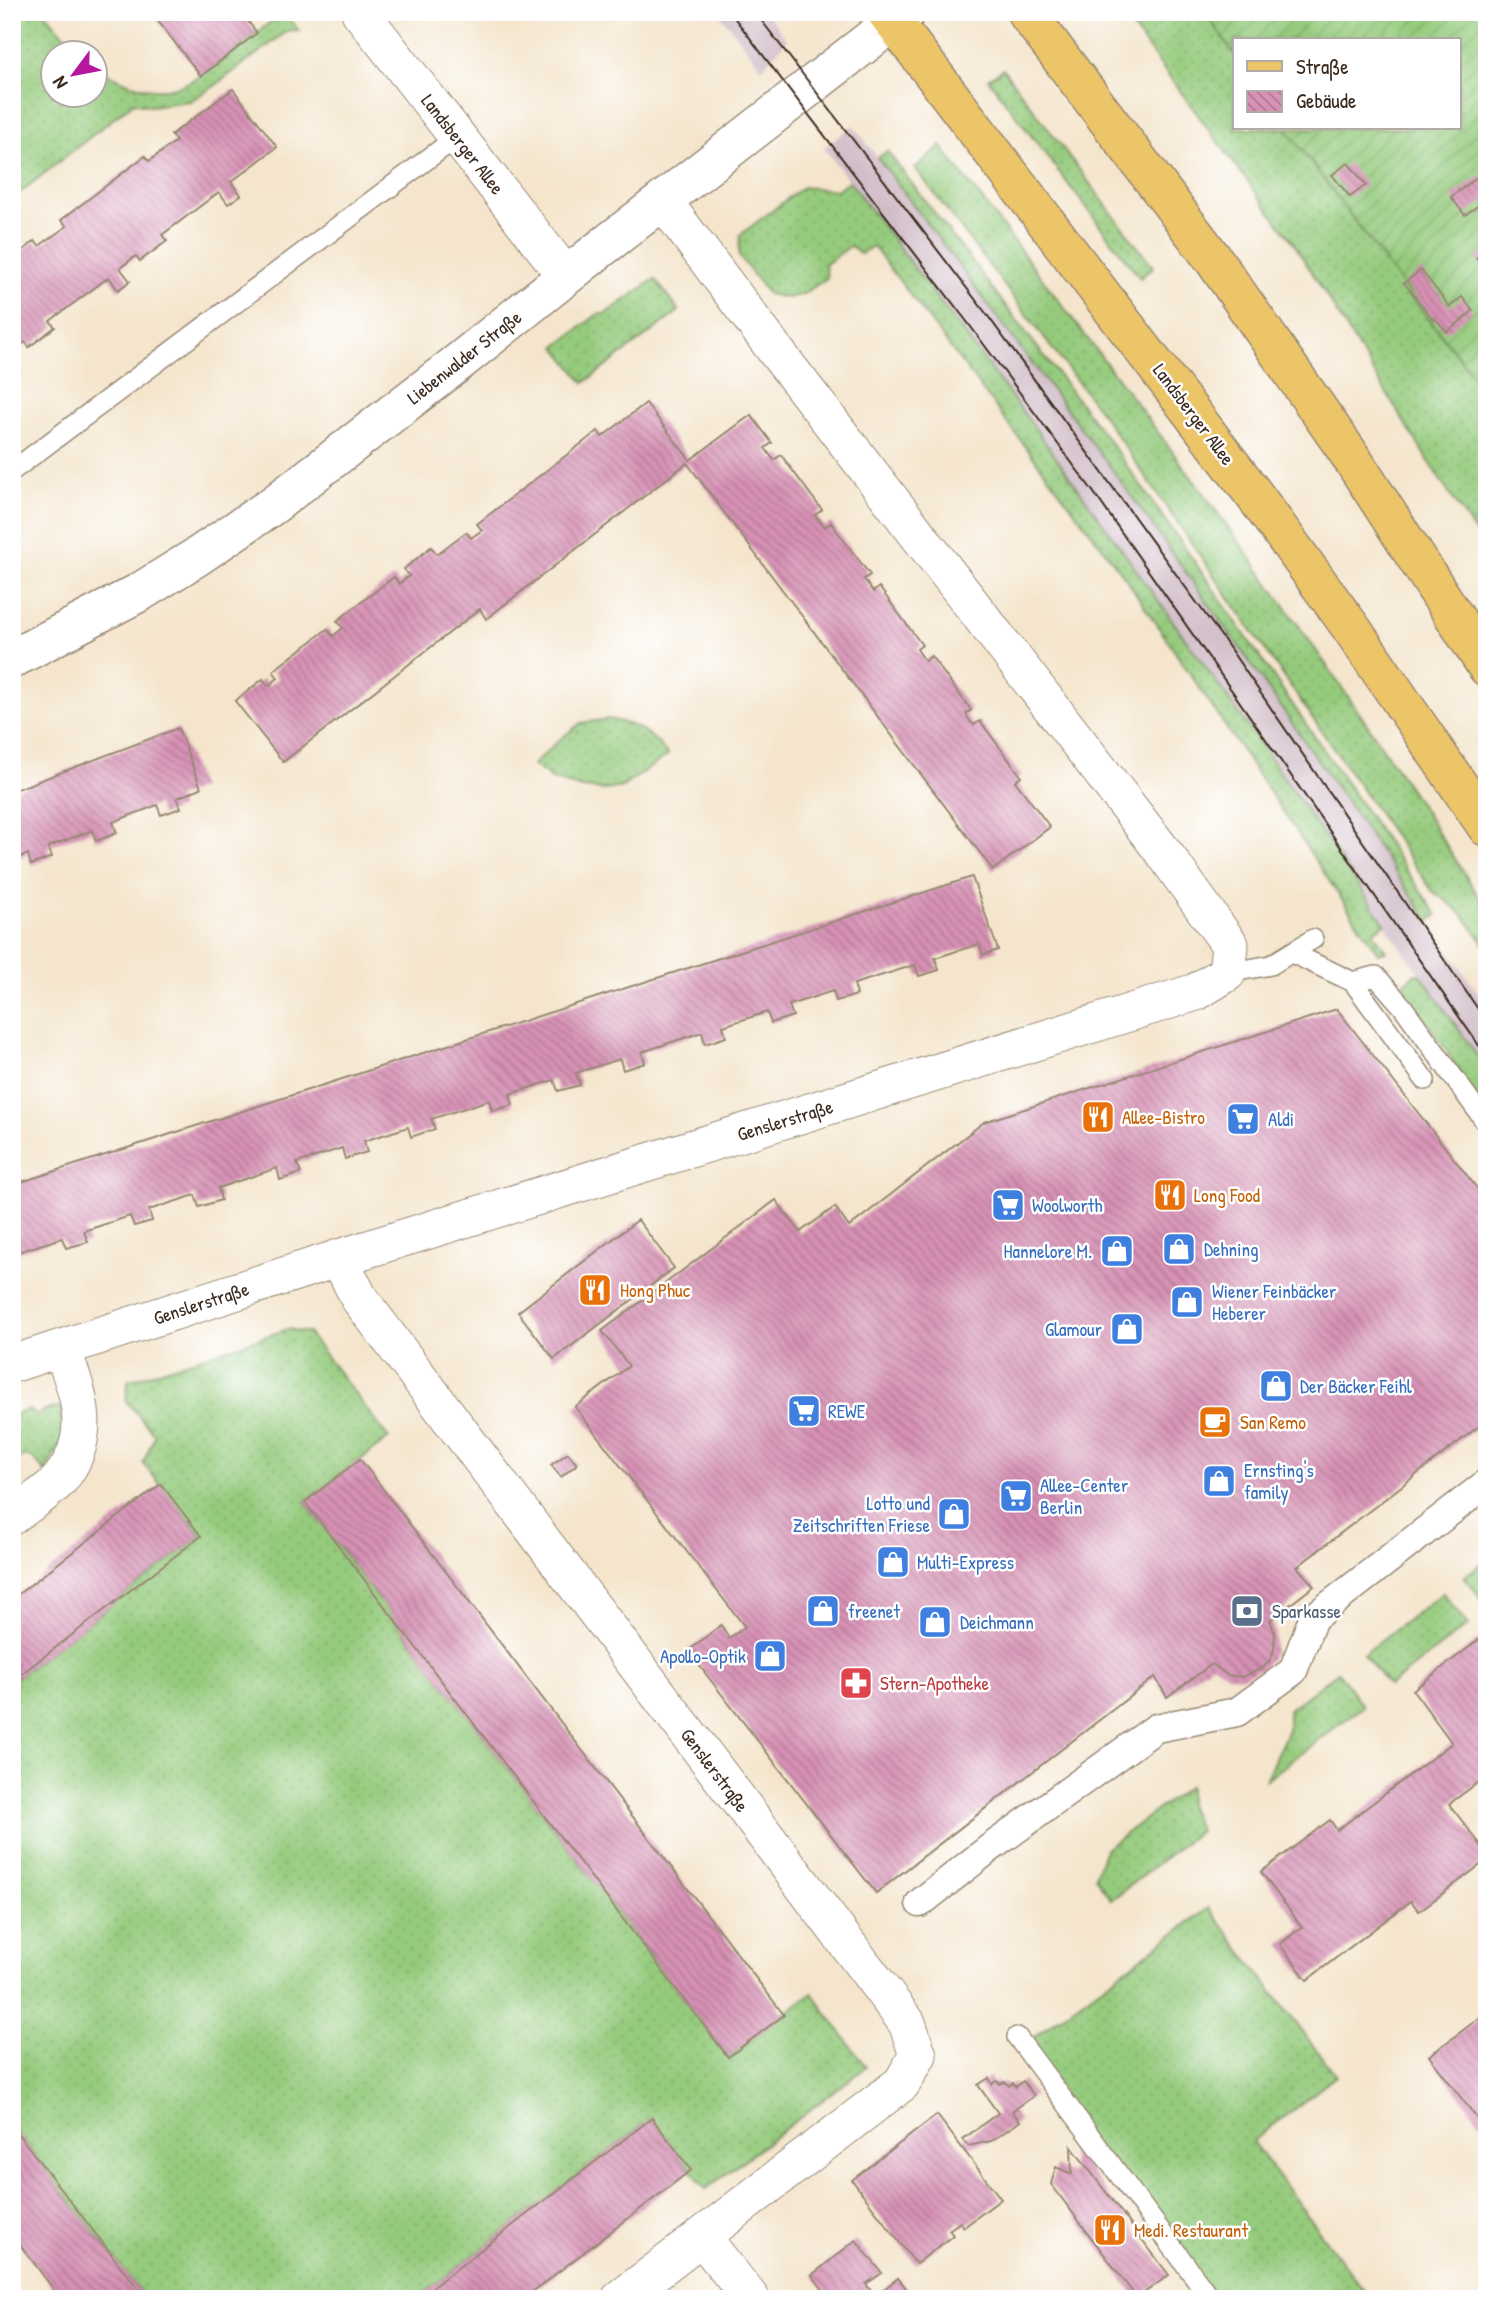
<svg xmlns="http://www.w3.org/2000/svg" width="1499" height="2311" font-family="'Patrick Hand',sans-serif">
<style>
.railway{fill:#d1bdc8}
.grass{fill:url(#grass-dots);stroke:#687a4e;stroke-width:2}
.garden{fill:url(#garden-furrows);stroke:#687a4e;stroke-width:2}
.building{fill:url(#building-back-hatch)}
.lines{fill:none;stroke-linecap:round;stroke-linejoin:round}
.service-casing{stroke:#988875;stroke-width:22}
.pedestrian-casing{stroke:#988875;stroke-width:31}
.minor-casing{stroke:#988875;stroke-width:39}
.tertiary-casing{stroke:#988875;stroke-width:41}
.primary-casing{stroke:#988875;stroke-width:41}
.service{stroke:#fff;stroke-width:19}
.pedestrian{stroke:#fff;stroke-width:28}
.minor{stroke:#fff;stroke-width:37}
.tertiary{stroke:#fff;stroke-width:38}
.primary{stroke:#edc569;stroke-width:38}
.tram{stroke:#3b2a1e;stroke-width:2}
.labels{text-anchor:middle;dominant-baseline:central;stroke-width:5;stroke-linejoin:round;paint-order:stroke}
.street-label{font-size:19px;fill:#3b2a1e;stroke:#fff}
.food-label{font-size:19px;fill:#c56008;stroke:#fff;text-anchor:start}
.shop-label{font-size:19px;fill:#366cbe;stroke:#fff;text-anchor:start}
.service-label{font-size:19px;fill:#4e5e75;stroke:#fff;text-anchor:start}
.health-label{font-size:19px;fill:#be3a42;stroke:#fff;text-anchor:start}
</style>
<defs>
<pattern id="grass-dots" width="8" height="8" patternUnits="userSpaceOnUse" patternTransform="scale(1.75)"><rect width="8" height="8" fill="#95cb7d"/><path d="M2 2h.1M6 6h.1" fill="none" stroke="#81ae6c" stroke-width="1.8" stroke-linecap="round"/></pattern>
<pattern id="garden-furrows" width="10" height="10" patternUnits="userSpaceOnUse" patternTransform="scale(1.75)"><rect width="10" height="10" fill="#95cb7d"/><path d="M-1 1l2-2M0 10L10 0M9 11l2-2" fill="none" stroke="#81ae6c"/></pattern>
<pattern id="building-back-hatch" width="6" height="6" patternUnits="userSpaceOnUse" patternTransform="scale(1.75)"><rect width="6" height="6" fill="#d791b5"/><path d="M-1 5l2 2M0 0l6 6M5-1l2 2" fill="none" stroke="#b07793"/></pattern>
</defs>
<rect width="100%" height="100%" fill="#fff"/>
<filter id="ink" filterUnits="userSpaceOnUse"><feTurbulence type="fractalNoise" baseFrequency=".0143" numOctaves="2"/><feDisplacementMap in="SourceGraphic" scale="14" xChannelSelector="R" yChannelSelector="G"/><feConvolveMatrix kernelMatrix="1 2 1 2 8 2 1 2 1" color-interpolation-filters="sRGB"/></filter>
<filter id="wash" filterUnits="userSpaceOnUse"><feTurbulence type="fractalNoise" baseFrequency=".00686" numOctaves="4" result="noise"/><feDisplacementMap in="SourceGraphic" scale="28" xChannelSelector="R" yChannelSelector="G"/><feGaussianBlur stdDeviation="1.57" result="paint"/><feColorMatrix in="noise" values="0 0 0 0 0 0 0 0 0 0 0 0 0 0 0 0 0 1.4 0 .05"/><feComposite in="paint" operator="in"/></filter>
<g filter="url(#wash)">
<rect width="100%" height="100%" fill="#f4e5cc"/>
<g class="railway">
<path d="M718 12H766L787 40 762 68Z"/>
<path d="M853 125 1119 479 1240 648 1487 1006V1070L1146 582 1037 431 824 148Z"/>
</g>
<g class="grass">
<path d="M12 12H45L79 52H52V94H94L95 67C119 80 147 95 176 87 203 80 253 35 277 17L279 12H286L299 31 289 30 213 87 190 101 150 106 134 102 12 199Z"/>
<path d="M1121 12H1205L1235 55V128H1286L1397 278 1487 393V550L1439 478 1293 242Z"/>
<path d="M1003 69 1153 267 1140 278 988 79Z"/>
<path d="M941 146C1131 395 1323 643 1487 910V948C1469 921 1461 909 1433 892L1102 414 915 168Z"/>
<path d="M887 151 1110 442 1192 558 1437 915 1429 921 1240 648 1119 479 878 158Z"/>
<path d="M849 181 1037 431 1252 732 1385 924 1373 932 1386 951 1378 953 1124 576 873 246 861 254 850 246 825 265 827 278 803 294 788 298 768 294 739 256 740 235 803 187 836 190Z"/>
<path d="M655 279 679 311 584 383 556 347 598 314H605Z"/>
<path d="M609 719C638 725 650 732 668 755L622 787 605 790 582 788 552 779 533 765 559 740 581 723Z"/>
<path d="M1414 974 1421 975 1487 1070V1117C1460 1072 1435 1027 1398 990Z"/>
<path d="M288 1329 308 1333 389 1438 305 1502 728 2057 812 1993 866 2067 706 2189 651 2119 417 2299H146L12 2126V1681L201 1536 143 1463 155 1435 126 1401 128 1381Z"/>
<path d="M60 1407 65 1435 45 1472 34 1459 26 1456 12 1462V1415L28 1410 37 1415 43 1411Z"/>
<path d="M1487 1559V1606L1464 1577Z"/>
<path d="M1443 1593 1468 1625 1389 1686 1363 1654Z"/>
<path d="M1338 1672 1363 1706 1265 1781 1288 1730V1710Z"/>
<path d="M1189 1786V1807L1198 1826 1199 1831 1111 1900 1095 1876 1105 1849Z"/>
<path d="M1209 1908 1336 2076 1252 2142 1370 2299H1206L1017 2049Z"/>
</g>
<path class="garden" d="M1205 12H1487V393L1397 278 1286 128H1459V40H1235V55Z"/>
<g id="blocks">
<g class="building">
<path d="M151 12H241L257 33 201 76Z"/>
<path d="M233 89 277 147 231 182 241 195 228 204 219 192 162 235 167 241 140 261 136 256 120 268 130 281 118 290 109 277 50 321 55 327 29 347 25 342 12 351V259L35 241 39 246 67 226 61 220 145 156 149 161 176 141 171 135Z"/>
<path d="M1348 163 1366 185 1350 197 1332 175Z"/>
<path d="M1480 175 1487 183V199L1465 215 1451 197Z"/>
<path d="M1487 250V273L1476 258Z"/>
<path d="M1421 270 1450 307 1462 297 1473 311 1447 332 1435 318 1434 320 1404 283Z"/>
<path d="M646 403 690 460 751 415 772 443 765 448 774 460 781 455 822 510 815 515 825 527 831 523 870 575 864 579 873 592 879 587 922 645 917 649 925 661 931 656 971 710 966 714 970 721 974 725 980 721 1021 776 1015 781 1050 827 993 870 687 463 486 619 480 609 283 762 235 701 263 679 268 686 278 678 273 671 327 629 333 636 343 628 337 621 394 577 399 584 409 576 404 569 431 547 437 554 466 532 471 538 482 530 477 524 598 431 602 437Z"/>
<path d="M178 728 201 788 177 798 181 808 161 815 157 805 113 822 117 833 96 841 92 830 48 847 52 857 31 865 28 854 12 860V791Z"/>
<path d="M972 877 998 950 983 955 979 944 935 958 939 970 919 976 915 965 854 984 857 995 836 1001 833 991 789 1005 793 1016 771 1023 767 1012 723 1026 726 1037 705 1044 702 1032 642 1052 645 1063 623 1070 620 1059 576 1073 580 1085 558 1091 554 1080 510 1094 513 1105 492 1111 489 1100 431 1119 435 1129 411 1137 408 1127 364 1141 367 1152 345 1159 342 1148 297 1163 301 1173 280 1180 277 1168 218 1188 221 1200 199 1207 195 1195 149 1210 152 1221 134 1226 130 1216 84 1231 88 1242 66 1248 62 1238 12 1254V1185Z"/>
<path d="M1337 1009 1487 1201V1426L1483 1423 1297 1567 1314 1586 1270 1620 1275 1633 1274 1650 1271 1658 1263 1668 1242 1677 1227 1675 1212 1664 1167 1697 1155 1677 876 1893 688 1651 721 1625 729 1638 745 1627 575 1407 629 1366 602 1331 776 1200 800 1232 835 1207 849 1227 984 1122Z"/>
<path d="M638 1220 674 1268 554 1359 518 1312Z"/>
<path d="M568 1453 577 1464 561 1477 551 1465Z"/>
<path d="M360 1459 784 2015 728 2057 305 1502Z"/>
<path d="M161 1484 201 1536 12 1681V1599Z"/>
<path d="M1481 1638 1487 1645V1776L1449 1804 1487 1853V1860L1419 1911 1411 1901 1307 1980 1280 1944 1302 1927 1261 1872 1330 1820 1337 1830 1452 1743 1413 1690Z"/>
<path d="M1487 2012V2131L1429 2056Z"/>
<path d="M989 2078 992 2084 997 2081 1000 2084 1005 2082 1009 2086 1013 2083 1016 2087 1023 2081 1034 2096 1012 2111 1020 2121 1015 2125 991 2141 968 2146 963 2139 998 2113 978 2085Z"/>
<path d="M937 2115 1001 2199 964 2227 960 2222 949 2230 953 2235 916 2264 852 2180Z"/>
<path d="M652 2118 691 2170 523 2299H417Z"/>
<path d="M12 2126 146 2299H61L12 2234Z"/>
<path d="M1071 2146 1169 2275 1137 2298 1051 2184 1056 2167 1072 2174Z"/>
<path d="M856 2240 882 2273 866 2284 875 2296 898 2278 915 2299H830L812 2275Z"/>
</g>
</g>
</g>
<g filter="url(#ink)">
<use href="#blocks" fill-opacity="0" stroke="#988875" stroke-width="2"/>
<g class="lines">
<defs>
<g id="service">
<path d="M12 471 457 137"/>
<path d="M1292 953 1353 982 1425 1080"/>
<path d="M1227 973 1271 965 1313 939"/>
<path d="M1353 982 1376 976 1403 1007 1487 1124"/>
<path d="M1017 2037 1211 2299"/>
</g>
<path id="pedestrian" d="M920 1903 990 1848 1156 1728 1237 1712 1293 1671 1313 1618 1487 1483"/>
<g id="minor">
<path d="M360 12 566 276"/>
<path d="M339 1258 359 1298 907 2023 918 2055 902 2083 620 2299"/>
<path d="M12 1364 339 1258 1196 992 1227 973 1230 945 1167 857 775 350 663 201"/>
<path d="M12 1516C27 1505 48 1493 60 1479 95 1436 79 1395 62 1349"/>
<path d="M702 2237 751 2299"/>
</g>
<path id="tertiary" d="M12 659 140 592 198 556 272 506 455 365 599 250 906 12"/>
<g id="primary">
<path d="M886 12 1255 496 1352 629 1487 827"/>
<path d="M1026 12 1214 260 1347 451 1487 667"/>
</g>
</defs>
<use href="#service" class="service-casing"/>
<use href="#pedestrian" class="pedestrian-casing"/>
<use href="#minor" class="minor-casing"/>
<use href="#tertiary" class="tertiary-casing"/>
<use href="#primary" class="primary-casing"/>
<use href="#service" class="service"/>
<use href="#pedestrian" class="pedestrian"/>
<use href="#minor" class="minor"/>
<use href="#tertiary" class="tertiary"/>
<use href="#primary" class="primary"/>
<g class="tram">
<path d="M730 12 968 323 1092 490 1487 1057"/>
<path d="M755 12 985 312 1224 640 1487 1022"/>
</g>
</g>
</g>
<defs>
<symbol id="restaurant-square" viewBox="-11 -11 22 22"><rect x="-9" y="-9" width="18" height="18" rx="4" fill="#e8710a" stroke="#fff"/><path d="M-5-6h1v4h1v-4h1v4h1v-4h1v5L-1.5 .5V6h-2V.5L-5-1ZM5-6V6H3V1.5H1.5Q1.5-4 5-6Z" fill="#fff"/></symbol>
<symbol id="supermarket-square" viewBox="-11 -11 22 22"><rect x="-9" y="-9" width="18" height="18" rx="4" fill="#3f7fe0" stroke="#fff"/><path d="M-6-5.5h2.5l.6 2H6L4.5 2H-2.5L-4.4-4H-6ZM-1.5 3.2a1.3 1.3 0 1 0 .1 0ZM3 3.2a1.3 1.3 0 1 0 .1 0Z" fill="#fff"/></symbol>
<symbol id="shop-square" viewBox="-11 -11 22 22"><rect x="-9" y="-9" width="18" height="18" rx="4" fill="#3f7fe0" stroke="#fff"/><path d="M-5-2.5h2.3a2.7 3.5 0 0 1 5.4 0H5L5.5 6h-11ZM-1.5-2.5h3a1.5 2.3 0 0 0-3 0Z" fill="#fff"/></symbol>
<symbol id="cafe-square" viewBox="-11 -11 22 22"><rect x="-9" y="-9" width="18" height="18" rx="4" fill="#e8710a" stroke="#fff"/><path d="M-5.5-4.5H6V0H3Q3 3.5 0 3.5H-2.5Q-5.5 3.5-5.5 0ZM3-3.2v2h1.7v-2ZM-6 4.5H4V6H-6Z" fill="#fff"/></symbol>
<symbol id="bank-square" viewBox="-11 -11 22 22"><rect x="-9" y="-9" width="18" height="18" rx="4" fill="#5c6f8a" stroke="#fff"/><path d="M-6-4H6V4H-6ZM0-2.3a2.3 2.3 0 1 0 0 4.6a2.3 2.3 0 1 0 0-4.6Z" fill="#fff"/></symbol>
<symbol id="pharmacy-square" viewBox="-11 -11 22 22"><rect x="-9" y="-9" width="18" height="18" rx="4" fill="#e0444e" stroke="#fff"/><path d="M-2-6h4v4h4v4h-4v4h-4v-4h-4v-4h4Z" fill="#fff"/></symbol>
</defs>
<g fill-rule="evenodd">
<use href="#restaurant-square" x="1079" y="1098" width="38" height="38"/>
<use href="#supermarket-square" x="1224" y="1100" width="38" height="38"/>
<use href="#restaurant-square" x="1151" y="1176" width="38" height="38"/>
<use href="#supermarket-square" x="989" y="1186" width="38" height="38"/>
<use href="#shop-square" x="1160" y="1230" width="38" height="38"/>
<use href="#shop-square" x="1098" y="1232" width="38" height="38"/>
<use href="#restaurant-square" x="576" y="1271" width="38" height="38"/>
<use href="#shop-square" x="1168" y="1283" width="38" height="38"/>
<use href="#shop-square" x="1108" y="1310" width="38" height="38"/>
<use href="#shop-square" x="1257" y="1367" width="38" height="38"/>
<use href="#supermarket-square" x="785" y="1392" width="38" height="38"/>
<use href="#cafe-square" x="1196" y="1403" width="38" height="38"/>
<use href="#shop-square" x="1200" y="1462" width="38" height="38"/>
<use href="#supermarket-square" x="997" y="1477" width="38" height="38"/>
<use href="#shop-square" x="935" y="1495" width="38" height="38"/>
<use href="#shop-square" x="874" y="1543" width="38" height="38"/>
<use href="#shop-square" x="804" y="1592" width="38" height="38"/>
<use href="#bank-square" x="1228" y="1592" width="38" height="38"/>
<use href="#shop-square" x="916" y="1603" width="38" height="38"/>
<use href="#shop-square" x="751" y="1637" width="38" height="38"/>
<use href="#pharmacy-square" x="837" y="1664" width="38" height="38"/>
<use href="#restaurant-square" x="1091" y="2211" width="38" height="38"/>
</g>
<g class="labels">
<g class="street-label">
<text transform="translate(463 144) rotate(52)">Landsberger Allee</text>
<text transform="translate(464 357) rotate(-38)">Liebenwalder Straße</text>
<text transform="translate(1194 414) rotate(53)">Landsberger Allee</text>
<text transform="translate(785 1120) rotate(-17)">Genslerstraße</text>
<text transform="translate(201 1303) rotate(-18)">Genslerstraße</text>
<text transform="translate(715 1770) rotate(53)">Genslerstraße</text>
</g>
<g class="food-label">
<text x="1122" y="1117">Allee-Bistro</text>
<text x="1194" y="1195">Long Food</text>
<text x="620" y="1290">Hong Phuc</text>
<text x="1240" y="1422">San Remo</text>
<text x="1134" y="2230">Medi. Restaurant</text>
</g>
<g class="shop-label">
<text x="1268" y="1119">Aldi</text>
<text x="1032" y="1205">Woolworth</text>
<text x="1204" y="1249">Dehning</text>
<text x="1092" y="1251" text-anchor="end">Hannelore M.</text>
<text x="1212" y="1291">Wiener Feinbäcker<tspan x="1212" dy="22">Heberer</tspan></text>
<text x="1102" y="1329" text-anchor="end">Glamour</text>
<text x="1300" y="1386">Der Bäcker Feihl</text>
<text x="828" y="1411">REWE</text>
<text x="1244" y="1470">Ernsting's<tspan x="1244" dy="22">family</tspan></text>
<text x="1040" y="1485">Allee-Center<tspan x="1040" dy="22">Berlin</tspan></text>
<text x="930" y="1503" text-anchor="end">Lotto und<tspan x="930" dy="22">Zeitschriften Friese</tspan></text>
<text x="917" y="1562">Multi-Express</text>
<text x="848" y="1611">freenet</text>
<text x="960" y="1622">Deichmann</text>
<text x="746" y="1656" text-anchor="end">Apollo-Optik</text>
</g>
<g class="service-label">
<text x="1272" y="1611">Sparkasse</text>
</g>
<g class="health-label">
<text x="880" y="1683">Stern-Apotheke</text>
</g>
</g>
<rect width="1499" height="2311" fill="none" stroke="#fff" stroke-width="42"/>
<rect x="1233" y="38" width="228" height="91" fill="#ffffff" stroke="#b1aaa5" stroke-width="2"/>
<rect x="1247" y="61" width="35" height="10" fill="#edc569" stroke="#b1aaa5" stroke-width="2"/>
<text x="1296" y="74" font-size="21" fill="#3b2a1e">Straße</text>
<rect x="1247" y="91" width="35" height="21" fill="url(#building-back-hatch)" stroke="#b1aaa5" stroke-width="2"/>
<text x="1296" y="108" font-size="21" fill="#3b2a1e">Gebäude</text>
<g transform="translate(74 74) rotate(238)"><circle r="33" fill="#ffffff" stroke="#b1aaa5" stroke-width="2"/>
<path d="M0-5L12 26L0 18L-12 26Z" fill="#b5179e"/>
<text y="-10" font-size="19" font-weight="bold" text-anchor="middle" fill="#3b2a1e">N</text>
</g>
</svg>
